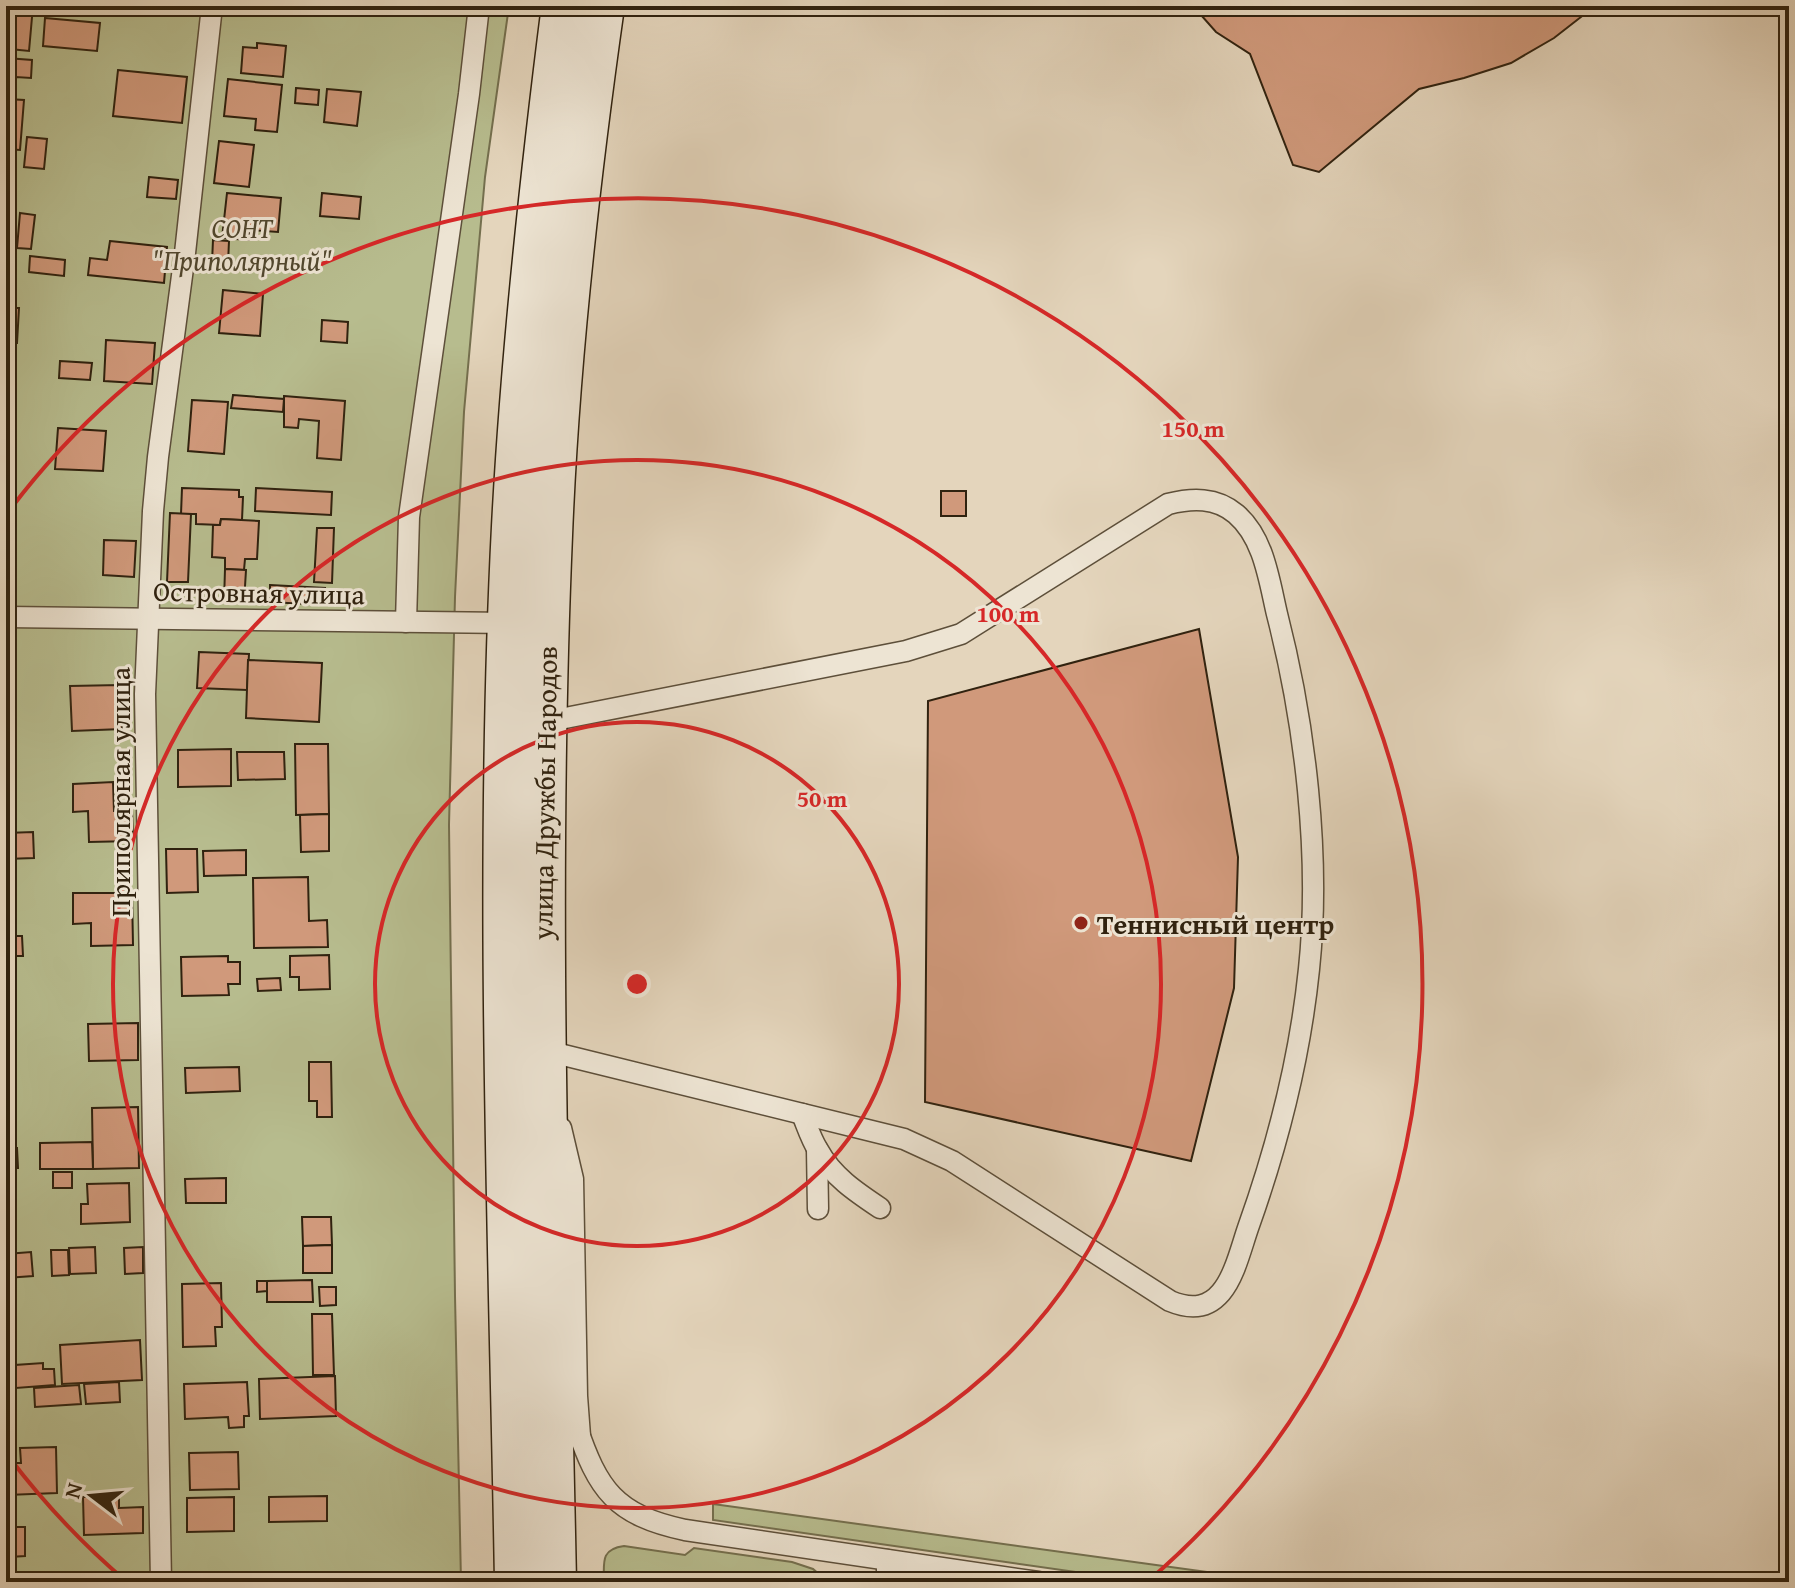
<svg xmlns="http://www.w3.org/2000/svg" width="1795" height="1588" font-family="'Gentium Book Plus',serif">
<style>
.green{fill:#b7bc8e;stroke:#746f4e;stroke-width:2}
.building{fill:#d0997b;stroke:#30220f;stroke-width:2}
.lines{fill:none;stroke-linecap:round;stroke-linejoin:round}
.lane-casing{stroke:#5d4f3a;stroke-width:23}
.secondary-casing{stroke:#30220f;stroke-width:47}
.lane{stroke:#ede4d3;stroke-width:20}
.secondary{stroke:#ede4d3;stroke-width:44}
.ring{fill:none;stroke:#d62828;stroke-width:4}
.poi-dot{fill:#8f2418;stroke:#ede4d3;stroke-width:3}
.labels{text-anchor:middle;dominant-baseline:central;stroke-width:6;stroke-linejoin:round;paint-order:stroke}
.park-label{font-size:28px;font-style:italic;fill:#52482f;stroke:#ede4d3}
.street-label{font-size:28px;fill:#30220f;stroke:#ede4d3}
.poi-label{font-size:28px;font-weight:bold;fill:#30220f;stroke:#ede4d3;text-anchor:start}
.centre{fill:#d62828;stroke:#ede4d3;stroke-width:4}
.ring-label{font-size:24px;text-anchor:middle;font-weight:bold;fill:#d62828;stroke:#ede4d3;stroke-width:6;stroke-linejoin:round;paint-order:stroke}
</style>
<rect width="100%" height="100%" fill="#e4d5bc"/>
<filter id="stains"><feTurbulence type="fractalNoise" baseFrequency=".0025" numOctaves="4"/><feColorMatrix values="0 0 0 0 .2 0 0 0 0 .09 0 0 0 0 .02 0 0 0 .5 -.17"/></filter>
<radialGradient id="worn" r=".72"><stop offset=".6" stop-color="#630" stop-opacity="0"/><stop offset="1" stop-color="#630" stop-opacity=".3"/></radialGradient>
<g class="green">
<path d="M6 6H509L485 177 464 412 455 597 449 825 455 1296 461 1582H6Z"/>
<path d="M713 1504 1207 1572 1272 1582H1146L713 1520Z"/>
<path d="M624 1546 685 1555 694 1548 792 1562 813 1569 828 1582H604C604 1563 600 1549 624 1546Z"/>
</g>
<g class="building">
<path d="M14 6H33L29 51 10 49Z"/>
<path d="M1193 6H1595L1554 38 1511 63 1464 78 1419 89 1319 172 1293 165 1250 54 1216 32Z"/>
<path d="M45 18 100 23 97 51 43 46Z"/>
<path d="M257 43 286 46 283 77 241 73 243 47 257 48Z"/>
<path d="M6 58 32 60 31 78 16 77 15 92 6 91Z"/>
<path d="M118 70 187 77 182 123 113 116Z"/>
<path d="M228 79 282 85 277 132 255 130 256 119 224 116Z"/>
<path d="M296 88 319 90 318 105 295 103Z"/>
<path d="M327 89 361 92 357 126 324 122Z"/>
<path d="M7 99 24 100 20 150 6 149Z"/>
<path d="M27 137 47 139 44 169 24 167Z"/>
<path d="M219 141 254 145 249 187 214 183Z"/>
<path d="M149 177 178 180 176 199 147 197Z"/>
<path d="M227 193 281 198 278 232 249 230V240L222 238Z"/>
<path d="M322 193 361 197 359 219 320 216Z"/>
<path d="M20 213 35 215 31 249 17 248Z"/>
<path d="M213 240 229 241 228 264 212 263Z"/>
<path d="M110 241 167 247 164 283 88 275 90 258 107 260Z"/>
<path d="M30 256 65 260 64 276 29 272Z"/>
<path d="M223 290 263 294 260 336 219 333Z"/>
<path d="M6 308H19L17 343H6Z"/>
<path d="M322 320 348 322 347 343 321 341Z"/>
<path d="M106 340 155 343 152 384 104 381Z"/>
<path d="M60 361 92 363 90 380 59 378Z"/>
<path d="M233 395 284 399 283 412 231 408Z"/>
<path d="M284 396 345 401 341 460 317 458 319 421 299 419 298 428 284 427Z"/>
<path d="M192 400 228 402 224 454 188 451Z"/>
<path d="M58 428 106 431 103 471 55 469Z"/>
<path d="M182 488 239 490V497H243L242 520 221 519 220 525 196 524V514H181Z"/>
<path d="M256 488 332 492 331 515 255 511Z"/>
<rect x="941" y="491" width="25" height="25"/>
<path d="M170 513 191 514 188 582H167Z"/>
<path d="M221 519 259 521 257 559H245L244 570 225 569V558L212 557 213 525H220Z"/>
<path d="M317 528H334L332 583 314 582Z"/>
<path d="M104 540 136 541 134 577 103 575Z"/>
<path d="M225 569 246 570 244 603 224 602Z"/>
<path d="M270 585 325 588 324 605 270 602Z"/>
<path d="M250 590H260L259 603 250 602Z"/>
<path d="M1199 629 1238 857 1234 988 1191 1161 925 1102 928 701Z"/>
<path d="M199 652 249 654 247 690 197 688Z"/>
<path d="M248 660 322 663 319 722 246 718Z"/>
<path d="M120 685 122 729 72 731 70 686Z"/>
<path d="M295 744H328L329 814 296 815Z"/>
<path d="M231 749V786L178 787V750Z"/>
<path d="M237 752H284L285 779 238 780Z"/>
<path d="M113 782 114 811 132 810 133 841 89 842 88 811 73 812V784Z"/>
<path d="M329 814V851L301 852 300 815Z"/>
<path d="M33 832 34 858 6 859V833Z"/>
<path d="M166 849H197L198 892 167 893Z"/>
<path d="M246 850V875L204 876 203 851Z"/>
<path d="M308 877 309 921 327 920 328 947 254 948 253 878Z"/>
<path d="M73 893H132L133 945 91 946V923L73 924Z"/>
<path d="M6 936H22L23 956H6Z"/>
<path d="M329 955 330 989 299 990V977H290V956Z"/>
<path d="M228 956V962H240V984H228L229 995 182 996 181 957Z"/>
<path d="M280 978 281 990 258 991 257 979Z"/>
<path d="M138 1023V1060L89 1061 88 1024Z"/>
<path d="M309 1062H331L332 1117H317V1101H309Z"/>
<path d="M239 1067 240 1091 186 1093 185 1068Z"/>
<path d="M138 1107 139 1168 93 1169 92 1108Z"/>
<path d="M92 1142 93 1169H40V1143Z"/>
<path d="M6 1148H17L18 1168H6Z"/>
<rect x="53" y="1172" width="19" height="16"/>
<path d="M226 1178V1203H186L185 1179Z"/>
<path d="M129 1183 130 1222 81 1224V1204H88L87 1184Z"/>
<path d="M302 1217H331L332 1245 303 1246Z"/>
<path d="M332 1245V1273H303V1246Z"/>
<path d="M95 1247 96 1273 70 1274 69 1248Z"/>
<path d="M143 1247V1273L125 1274 124 1248Z"/>
<path d="M51 1250H68L69 1275 52 1276Z"/>
<path d="M31 1252 33 1276 6 1278V1254Z"/>
<path d="M312 1280 313 1302H267V1281Z"/>
<path d="M257 1281H267V1291L257 1292Z"/>
<path d="M221 1283 222 1327H215L216 1346 183 1347 182 1284Z"/>
<path d="M319 1287H336V1305L320 1306Z"/>
<path d="M312 1314H332L334 1375H313Z"/>
<path d="M6 1325H12L15 1387 6 1388Z"/>
<path d="M140 1340 142 1380 62 1384 60 1345Z"/>
<path d="M43 1363V1369H54L55 1385 16 1388 15 1365Z"/>
<path d="M335 1376 336 1416 260 1419 259 1379Z"/>
<path d="M119 1382 120 1402 86 1404 84 1384Z"/>
<path d="M247 1382 249 1416H244V1427L229 1428 228 1417 185 1419 184 1384Z"/>
<path d="M79 1385 81 1404 35 1407 34 1388Z"/>
<path d="M56 1447 57 1493 7 1495 6 1463H21L20 1448Z"/>
<path d="M238 1452 239 1489 190 1490 189 1453Z"/>
<path d="M119 1495V1508L143 1507V1533L84 1535 83 1497Z"/>
<path d="M327 1496V1521L269 1522V1497Z"/>
<path d="M234 1497V1531L187 1532V1498Z"/>
<path d="M10 1527H25V1556L10 1557Z"/>
</g>
<g class="lines">
<defs>
<g id="lane">
<path d="M6 617 511 623"/>
<path d="M406 622 409 517 469 94 479 6"/>
<path d="M544 1054 543 1050 904 1139 952 1161 1170 1301C1225 1324 1235 1266 1248 1228 1278 1144 1300 1057 1309 969 1321 856 1305 723 1277 614 1269 580 1264 538 1236 514 1216 497 1192 498 1168 504L961 634 906 651 545 722"/>
<path d="M802 1114C807 1126 811 1139 818 1150 832 1176 856 1192 880 1208"/>
<path d="M561 1128 573 1179 577 1396 580 1436"/>
<path d="M817 1149 818 1209"/>
<path d="M576 1425C598 1490 615 1515 685 1530L1038 1582"/>
<path d="M887 1560V1582"/>
<path d="M161 1582 145 694 153 511 158 457 185 253 212 6"/>
</g>
<g id="secondary">
<path d="M517 1582C511 1231 496 878 514 527 523 353 542 179 564 6"/>
<path d="M554 1582C547 1233 535 884 550 535 557 358 577 182 602 6"/>
</g>
</defs>
<use href="#lane" class="lane-casing"/>
<use href="#secondary" class="secondary-casing"/>
<use href="#lane" class="lane"/>
<use href="#secondary" class="secondary"/>
</g>
<g class="ring">
<circle cx="637" cy="984" r="262"/>
<circle cx="637" cy="984" r="524"/>
<path d="M127 1582A786 786 0 0 1 9 1457M9 511A786 786 0 1 1 1147 1582"/>
</g>
<circle class="poi-dot" cx="1081" cy="923" r="8"/>
<g class="labels">
<g class="park-label">
<text x="242" y="227">СОНТ<tspan x="242" dy="32">"Приполярный"</tspan></text>
</g>
<g class="street-label">
<text transform="translate(259 592) rotate(1)">Островная улица</text>
<text transform="translate(119 792) rotate(-90)">Приполярная улица</text>
<text transform="translate(544 793) rotate(-89)">улица Дружбы Народов</text>
</g>
<g class="poi-label">
<text x="1097" y="923">Теннисный центр</text>
</g>
</g>
<circle cx="637" cy="984" r="12" class="centre"/>
<g class="ring-label">
<text x="1193" y="437">150 m</text>
<text x="1008" y="622">100 m</text>
<text x="822" y="807">50 m</text>
</g>
<rect width="1795" height="1588" fill="none" stroke="#e4d5bc" stroke-width="32"/>
<rect x="8" y="8" width="1779" height="1572" fill="none" stroke="#30220f" stroke-width="4"/>
<rect x="16" y="16" width="1763" height="1556" fill="none" stroke="#30220f" stroke-width="2"/>
<g transform="translate(92 1496) rotate(286)" stroke="#ede4d3" stroke-width="6" paint-order="stroke">
<path d="M0-6L14 30L0 20L-14 30Z" fill="#30220f"/>
<text y="-12" font-size="22" font-weight="bold" text-anchor="middle" fill="#30220f">N</text>
</g>
<rect width="100%" height="100%" filter="url(#stains)"/>
<rect width="100%" height="100%" fill="url(#worn)"/>
</svg>
